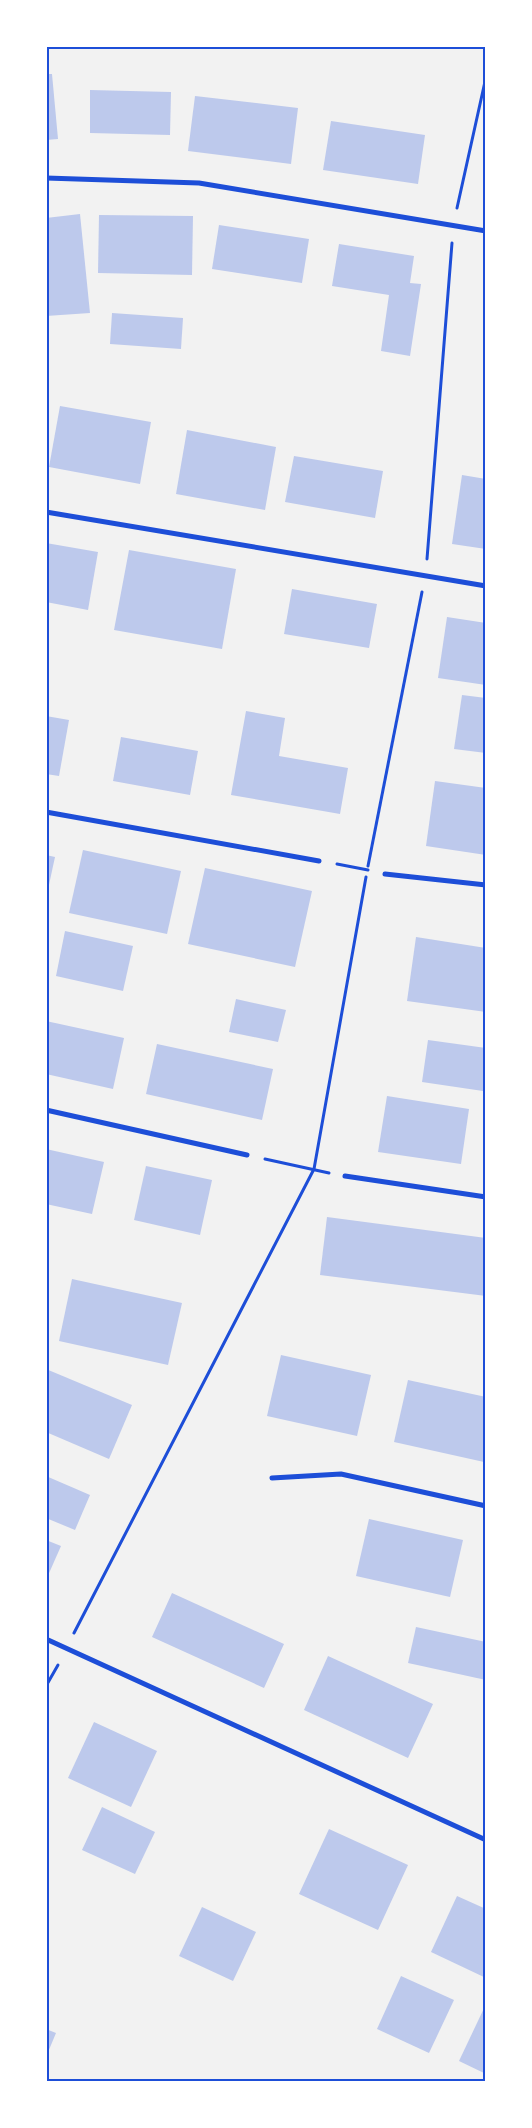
<svg xmlns="http://www.w3.org/2000/svg" width="532" height="2128" font-family="Overpass,sans-serif">
<style>
.building{fill:#bdc9ec}
.lines{fill:none;stroke-linecap:round;stroke-linejoin:round}
.path{stroke:#1d4ed8;stroke-width:3}
.minor{stroke:#1d4ed8;stroke-width:5}
.neatline{fill:none;stroke:#1d4ed8;stroke-width:2}
</style>
<rect width="100%" height="100%" fill="#f2f2f2"/>
<g class="building">
<path d="M46 74H52L58 139 46 140Z"/>
<path d="M90 90 171 92 170 135 90 133Z"/>
<path d="M195 96 298 108 291 164 188 151Z"/>
<path d="M331 121 425 135 418 184 323 170Z"/>
<path d="M80 214 90 313 46 316V218Z"/>
<path d="M99 215 193 216 192 275 98 273Z"/>
<path d="M219 225 309 239 302 283 212 269Z"/>
<path d="M339 244 414 256 410 283 421 284 410 356 381 351 389 295 332 286Z"/>
<path d="M112 313 183 318 181 349 110 344Z"/>
<path d="M60 406 151 422 140 484 49 467Z"/>
<path d="M187 430 276 447 265 510 176 494Z"/>
<path d="M294 456 383 471 375 518 285 502Z"/>
<path d="M462 475 486 479V549L452 544Z"/>
<path d="M46 543 98 552 88 610 46 602Z"/>
<path d="M129 550 236 569 222 649 114 630Z"/>
<path d="M292 589 377 604 369 648 284 634Z"/>
<path d="M447 617 486 623V685L438 678Z"/>
<path d="M462 695 486 698V753L454 749Z"/>
<path d="M246 711 285 718 279 756 348 768 340 814 231 795Z"/>
<path d="M46 716 69 720 59 776 46 774Z"/>
<path d="M121 737 198 751 190 795 113 781Z"/>
<path d="M435 781 486 788V855L426 846Z"/>
<path d="M83 850 181 871 167 934 69 913Z"/>
<path d="M46 855 55 857 47 894 46 893Z"/>
<path d="M205 868 312 891 295 967 188 944Z"/>
<path d="M65 931 133 946 123 991 56 976Z"/>
<path d="M416 937 486 948V1012L407 1001Z"/>
<path d="M236 999 286 1010 278 1042 229 1032Z"/>
<path d="M46 1021 124 1038 113 1089 46 1074Z"/>
<path d="M428 1040 486 1048 483 1091 422 1082Z"/>
<path d="M157 1044 273 1069 262 1120 146 1094Z"/>
<path d="M387 1096 469 1109 461 1164 378 1152Z"/>
<path d="M46 1149 104 1162 92 1214 46 1204Z"/>
<path d="M146 1166 212 1180 200 1235 134 1220Z"/>
<path d="M327 1217 486 1238V1296L320 1275Z"/>
<path d="M72 1279 182 1303 168 1365 59 1341Z"/>
<path d="M281 1355 371 1375 357 1436 267 1416Z"/>
<path d="M46 1369 132 1405 109 1459 46 1432Z"/>
<path d="M408 1380 486 1397 484 1462 394 1442Z"/>
<path d="M46 1476 90 1495 75 1530 46 1518Z"/>
<path d="M369 1519 463 1540 450 1597 356 1576Z"/>
<path d="M46 1540 61 1546 46 1580Z"/>
<path d="M172 1593 284 1644 264 1688 152 1637Z"/>
<path d="M416 1627 486 1642V1680L408 1663Z"/>
<path d="M328 1656 433 1704 408 1758 304 1710Z"/>
<path d="M94 1722 157 1751 131 1807 68 1778Z"/>
<path d="M102 1807 155 1832 135 1874 82 1850Z"/>
<path d="M329 1829 408 1865 378 1930 299 1894Z"/>
<path d="M457 1896 486 1909V1978L431 1952Z"/>
<path d="M202 1907 256 1932 233 1981 179 1956Z"/>
<path d="M401 1976 454 2000 429 2053 377 2029Z"/>
<path d="M486 2004V2074L459 2061Z"/>
<path d="M46 2029 56 2033 46 2057Z"/>
</g>
<g class="lines">
<g class="path">
<path d="M457 208 486 77"/>
<path d="M427 559 452 243"/>
<path d="M337 864 368 870"/>
<path d="M368 866 422 592"/>
<path d="M265 1159 329 1173"/>
<path d="M74 1633 314 1169 366 877"/>
<path d="M46 1686 58 1665"/>
</g>
<g class="minor">
<path d="M46 178 199 183 486 231"/>
<path d="M46 512 486 586"/>
<path d="M46 812 319 861"/>
<path d="M385 874 486 885"/>
<path d="M46 1110 247 1155"/>
<path d="M345 1176 486 1197"/>
<path d="M272 1478 341 1474 486 1506"/>
<path d="M46 1639 486 1840"/>
</g>
</g>
<rect width="532" height="2128" fill="none" stroke="#ffffff" stroke-width="95"/>
<rect x="48" y="48" width="436" height="2032" class="neatline"/>
</svg>
